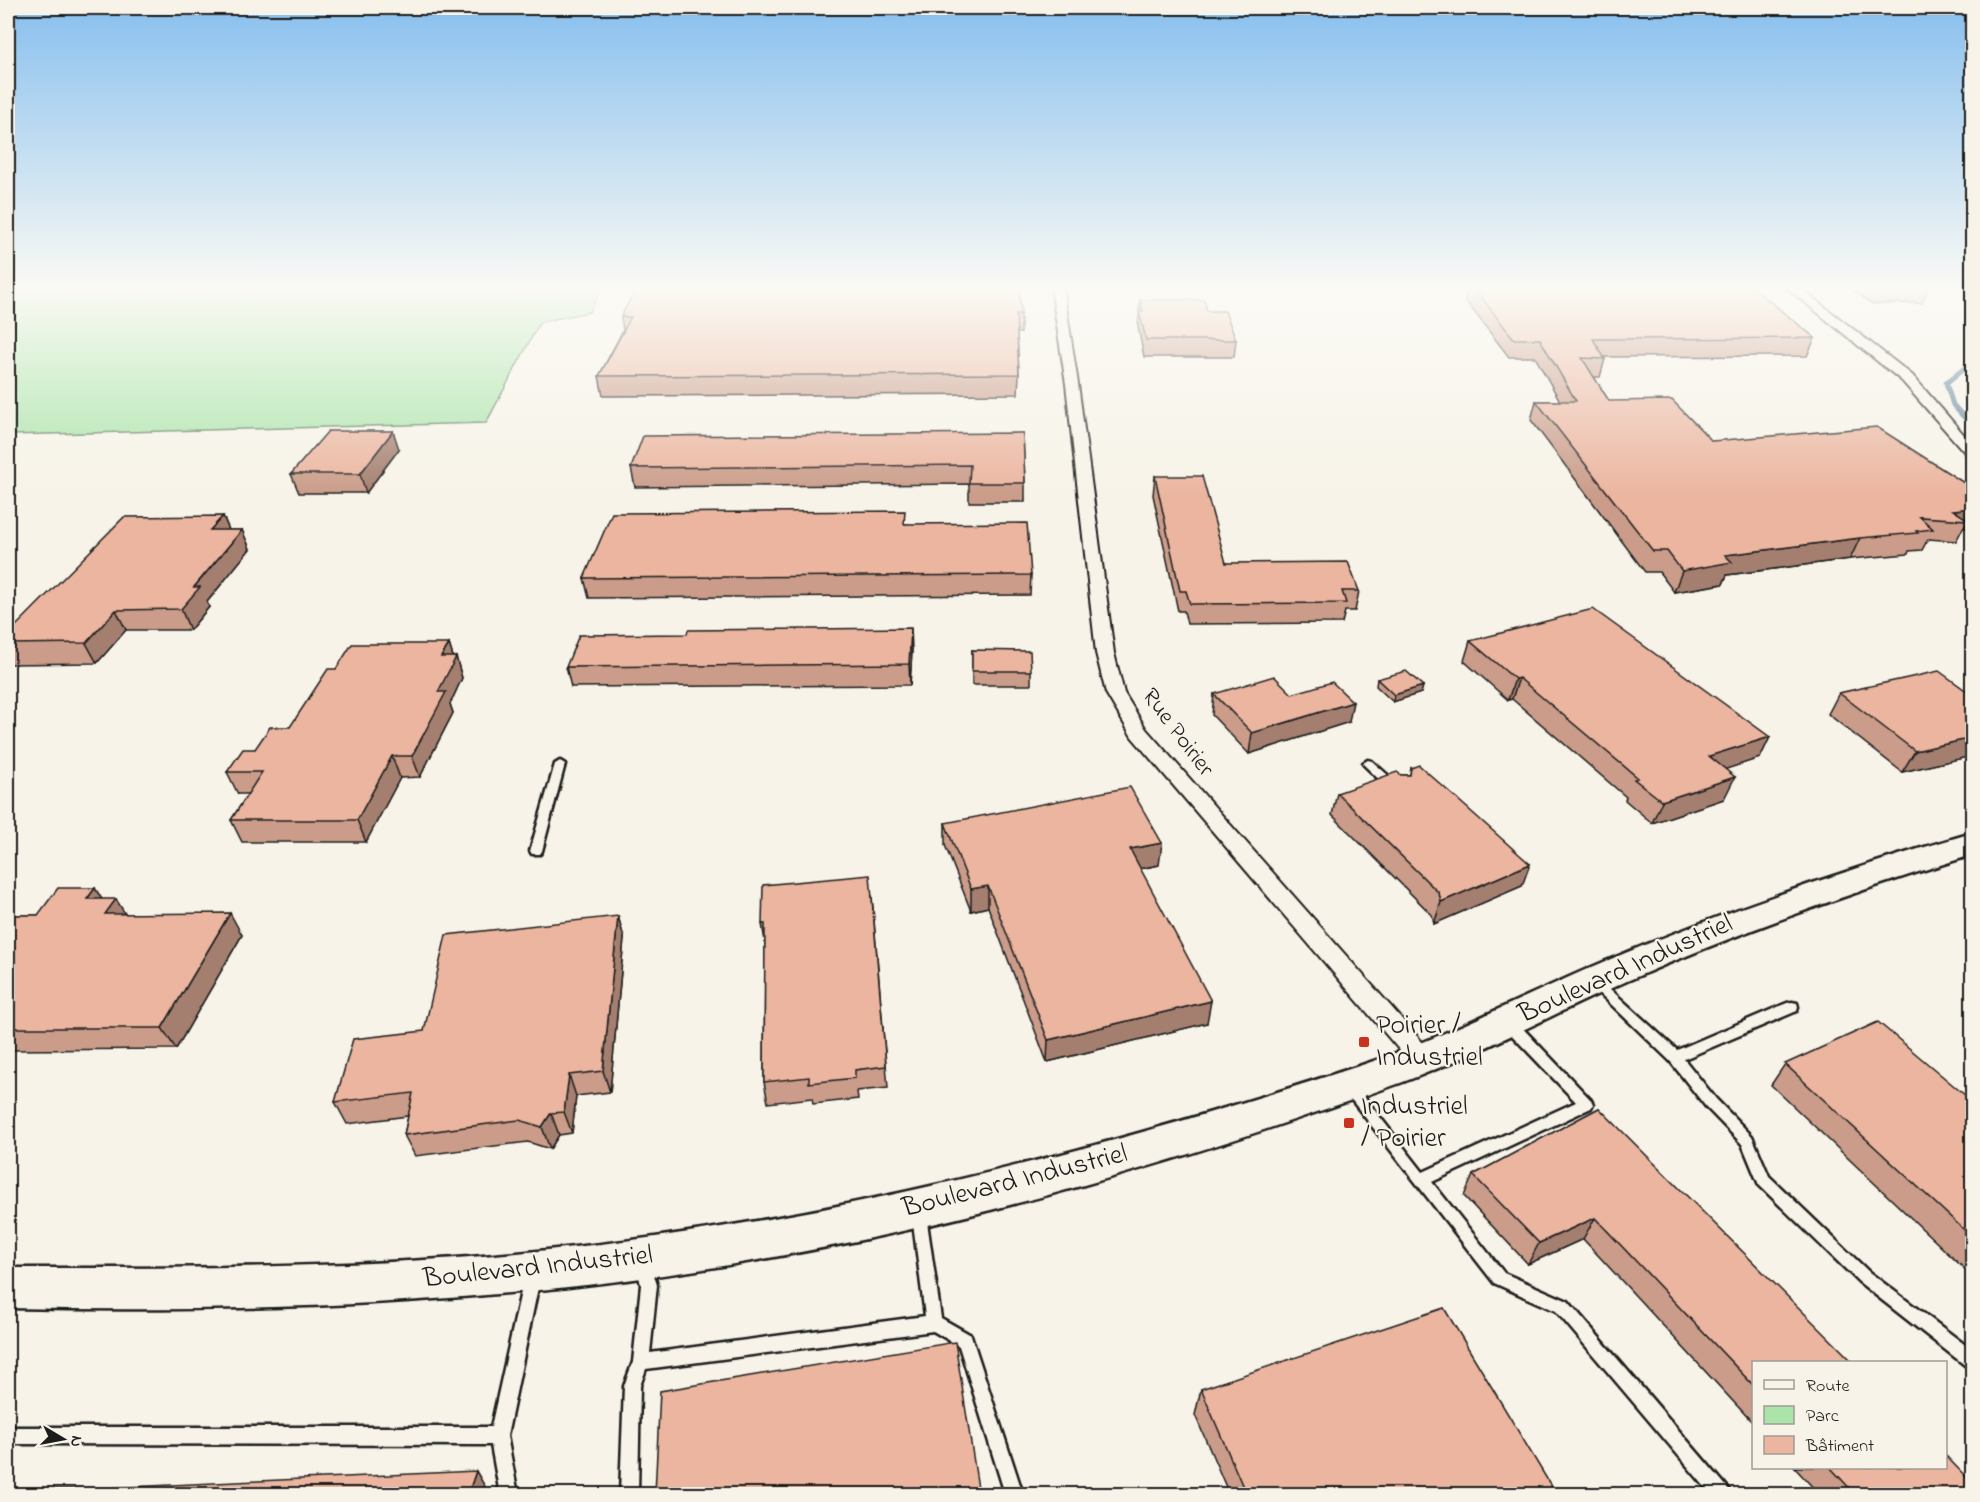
<svg xmlns="http://www.w3.org/2000/svg" width="1980" height="1502" font-family="'Indie Flower',sans-serif">
<style>
.green{fill:#aae4a9;stroke:#638062;stroke-width:1.5}
.lines{fill:none;stroke-linecap:round;stroke-linejoin:round}
.stream{stroke:#65879f;stroke-width:5}
.lane-casing{stroke:#1c1c1c;stroke-width:5}
.street-casing{stroke:#1c1c1c;stroke-width:4}
.secondary-casing{stroke:#1c1c1c;stroke-width:5}
.lane{fill:#f7f3e8;fill-rule:evenodd}
.street{fill:#f7f3e8;fill-rule:evenodd}
.secondary{fill:#f7f3e8;fill-rule:evenodd}
.wall{fill:#ca9c89;stroke:#1c1c1c;stroke-width:1.5}
.shaded-wall{fill:#a47f6f;stroke:#1c1c1c;stroke-width:1.5}
.building{fill:#ebb59f;stroke:#1c1c1c;stroke-width:1.5}
.poi-dot{fill:#c8321e;stroke:#f7f3e8;stroke-width:2}
.labels{text-anchor:middle;dominant-baseline:central;stroke-width:4.5;stroke-linejoin:round;paint-order:stroke}
.street-label{font-size:24px;fill:#1c1c1c;stroke:#f7f3e8}
.near-street-label{font-size:28px;fill:#1c1c1c;stroke:#f7f3e8}
.near-poi-label{font-size:28px;fill:#1c1c1c;stroke:#f7f3e8;text-anchor:start}
</style>
<rect width="100%" height="100%" fill="#f7f3e8"/>
<filter id="ink" filterUnits="userSpaceOnUse"><feTurbulence type="fractalNoise" baseFrequency=".0167" numOctaves="2"/><feDisplacementMap in="SourceGraphic" scale="12" xChannelSelector="R" yChannelSelector="G"/><feConvolveMatrix kernelMatrix="1 2 1 2 8 2 1 2 1" color-interpolation-filters="sRGB"/></filter>
<g filter="url(#ink)">
<path class="green" d="M8 287H603L589 312 540 322 486 423 8 435Z"/>
<g class="lines">
<path class="stream" d="M1972 362 1946 383 1953 405 1972 426"/>
<defs>
<g id="lane">
<path d="M1368 760 1372 761 1398 784 1399 787 1398 790H1390L1364 765 1363 763Z"/>
<path d="M560 761 565 764 542 851 540 854H532L530 851 555 764Z"/>
<path d="M1594 976 1598 978 1677 1050 1787 1003 1792 1002 1797 1003 1798 1007 1797 1011 1684 1059 1716 1099 1752 1136 1769 1176 1869 1272 1972 1350V1368L1966 1366 1859 1282 1759 1185 1742 1144 1706 1107 1670 1061 1590 984 1588 981 1590 978Z"/>
<path d="M1508 1017 1513 1018 1591 1100 1593 1104 1591 1108 1432 1182 1504 1273 1568 1301 1728 1488 1731 1494H1711L1556 1311 1494 1283 1343 1089 1345 1085 1350 1083 1355 1085 1423 1172 1576 1102 1503 1026 1501 1022 1503 1018Z"/>
<path d="M919 1208 924 1210 926 1215 941 1318 971 1335 1023 1494H1005L959 1346 933 1331 646 1369 640 1386 638 1494H620L624 1386 633 1362 641 1285 636 1264 639 1259 644 1257 649 1259 657 1285 650 1353 925 1316 912 1215 914 1210Z"/>
<path d="M532 1271 537 1273 540 1278 507 1436 517 1489 516 1494H498L499 1489 491 1445 8 1444V1427H491L524 1278 527 1273Z"/>
</g>
<g id="street">
<path d="M1051 287H1063L1078 384 1114 653 1124 693 1146 729 1431 1052 1434 1059 1431 1066 1422 1069 1413 1066 1132 737 1106 693 1096 653 1066 384Z"/>
<path d="M1786 287H1799L1912 375 1972 444V456L1967 455 1902 381Z"/>
</g>
<path id="secondary" d="M1972 833V855C1855 891 1739 932 1627 981 1552 1014 1480 1054 1403 1082 1191 1158 974 1223 752 1261 506 1304 257 1313 8 1308V1268C185 1268 362 1269 538 1251 822 1223 1092 1153 1362 1065 1446 1037 1525 995 1606 961 1725 911 1848 869 1972 833Z"/>
</defs>
<use href="#lane" class="lane-casing"/>
<use href="#street" class="street-casing"/>
<use href="#secondary" class="secondary-casing"/>
<use href="#lane" class="lane"/>
<use href="#street" class="street"/>
<use href="#secondary" class="secondary"/>
</g>
<g class="wall">
<path d="M1468 287H1752L1815 338 1807 356 1604 357 1605 359 1600 377H1594L1609 401 1712 441 1972 488V527L1963 528 1956 541 1928 539 1922 550 1909 551 1908 554 1850 559 1727 575 1723 584 1674 592 1659 572H1645L1531 420 1536 401H1560L1535 357H1509L1465 300Z"/>
<path d="M1848 287H1929L1922 303 1872 304Z"/>
<path d="M1140 300 1207 311 1236 340 1234 357H1144L1138 327Z"/>
<path d="M1021 314V333H1017L1019 374 1018 394 603 396 599 376 623 330 621 317Z"/>
<path d="M1023 433 1025 483V502H969V484L635 487 631 468Z"/>
<path d="M399 449 366 493H299L291 474Z"/>
<path d="M1155 476 1226 563 1359 591 1355 611H1345L1342 623 1187 624 1184 611H1178L1153 495Z"/>
<path d="M223 516 229 530H242L250 549 207 602 209 607 190 630H126L97 663 10 664 8 660V634Z"/>
<path d="M906 524 1031 575 1030 595 589 598 584 578Z"/>
<path d="M1470 641 1770 737 1760 758 1725 769 1724 799 1652 823 1625 800 1626 797 1512 699 1508 700 1464 661Z"/>
<path d="M449 644 453 657H456L462 678 450 704 453 713 420 777 400 778 366 842H242L231 820 248 794H238L227 772 255 749 290 727Z"/>
<path d="M912 649 910 685 571 687 566 667Z"/>
<path d="M972 650 1031 671V685H972Z"/>
<path d="M1377 679 1423 686 1421 693 1393 702 1376 686Z"/>
<path d="M1839 693 1972 695V756L1902 772 1828 714Z"/>
<path d="M1214 694H1292L1349 722 1249 754 1212 715Z"/>
<path d="M1411 768 1522 886 1434 924 1432 915 1332 815 1337 793 1401 775H1410Z"/>
<path d="M945 823 1159 865 1140 869 1207 1023 1047 1062 988 907 971 911 945 845Z"/>
<path d="M872 896 888 1088 857 1091 858 1099 813 1104 812 1098 768 1103 764 1082 765 941 762 924Z"/>
<path d="M102 899 125 914 242 935 176 1049 8 1050V915H38Z"/>
<path d="M618 916 624 938 610 1092 576 1096 572 1133 559 1135 550 1149 528 1142 415 1156 404 1135 408 1116 347 1124 335 1102 424 1031Z"/>
<path d="M1785 1064 1972 1101V1276L1771 1085Z"/>
<path d="M1599 1108 1754 1362V1424L1583 1239 1528 1264 1464 1196 1473 1175Z"/>
<path d="M1201 1389 1556 1494H1229L1195 1415Z"/>
<path d="M1794 1467H1946L1972 1494H1819Z"/>
</g>
<g class="shaded-wall">
<path d="M393 431 399 449 366 493 360 474Z"/>
<path d="M1972 508V527L1963 528 1968 520 1953 510Z"/>
<path d="M223 516 231 535 210 530Z"/>
<path d="M242 530 250 549 207 602 209 607 190 630 181 609 194 587Z"/>
<path d="M1860 538 1850 559 1727 575 1723 584 1674 592 1682 571 1725 555Z"/>
<path d="M116 610 126 630 97 663 86 643Z"/>
<path d="M911 628 912 649 910 685 909 664Z"/>
<path d="M449 644 454 660 456 657 462 678 450 704 453 713 420 777 412 756 438 692 441 657Z"/>
<path d="M1519 678 1512 699 1508 700 1515 679Z"/>
<path d="M1423 686 1421 693 1393 702 1394 695Z"/>
<path d="M1353 702 1349 722 1249 754 1252 733Z"/>
<path d="M1770 737 1760 758 1699 778 1709 756Z"/>
<path d="M1972 738V756L1902 772 1915 751Z"/>
<path d="M392 756 400 778 366 842 357 820Z"/>
<path d="M1735 777 1724 799 1652 823 1662 801Z"/>
<path d="M1162 843 1159 865 1128 871 1130 849Z"/>
<path d="M1530 864 1522 886 1434 924 1441 902Z"/>
<path d="M988 886V907L971 911V889Z"/>
<path d="M95 888 108 909 116 899 129 920 101 921 87 899Z"/>
<path d="M230 913 242 935 176 1049 162 1028Z"/>
<path d="M618 916 624 938 610 1092 603 1071Z"/>
<path d="M1211 1001 1207 1023 1047 1062 1048 1040Z"/>
<path d="M569 1075 576 1096 572 1133 564 1112Z"/>
<path d="M551 1113 559 1135 550 1149 542 1127Z"/>
<path d="M1595 1218 1583 1239 1528 1264 1539 1243Z"/>
<path d="M476 1471 487 1490 486 1494H468Z"/>
</g>
<g class="building">
<path d="M815 287H1019L1021 314H1016L1019 374 599 376 631 317H621L636 288Z"/>
<path d="M1473 287H1752L1815 338 1593 339 1605 359 1582 358 1609 401 1672 400 1712 441 1877 427 1972 488V508L1953 510 1968 520 1920 517 1933 529 1916 531 1918 533 1860 538 1725 555 1732 562 1682 571 1667 551H1653L1536 401H1576L1540 339H1514Z"/>
<path d="M1140 300H1204L1207 311H1225L1236 340H1146L1139 311H1143Z"/>
<path d="M328 431H393L360 474H291Z"/>
<path d="M1023 433 1025 483H969L970 465 631 468 643 436Z"/>
<path d="M1155 476H1202L1226 563 1348 562 1359 591H1342L1346 603 1190 604 1186 591H1180Z"/>
<path d="M905 511 904 524 1027 523 1031 575 584 578 612 513Z"/>
<path d="M223 516 210 530H242L194 587H200L181 609 116 610 86 643 8 644V634L124 517Z"/>
<path d="M1593 609 1770 737 1709 756 1735 777 1662 801 1634 779 1638 778 1519 678 1515 679 1470 641Z"/>
<path d="M911 628 909 664 566 667 579 635 687 634 688 630Z"/>
<path d="M352 644H449L441 657H456L438 692H446L412 756H392L357 820H231L262 772H227L243 749H255L270 727H290L328 669H336Z"/>
<path d="M972 650 1030 651 1031 671H972Z"/>
<path d="M1406 671 1423 686 1394 695 1377 679Z"/>
<path d="M1939 671 1972 695V738L1915 751 1839 693Z"/>
<path d="M1274 676 1292 694 1332 682 1353 702 1252 733 1214 694Z"/>
<path d="M1419 765 1530 864 1441 902 1439 893 1337 793 1397 772 1401 775H1410L1411 768Z"/>
<path d="M1130 787 1162 843 1130 849 1211 1001 1048 1040 988 886 971 889 945 823Z"/>
<path d="M870 875 886 1066 855 1070V1078L809 1083V1077L764 1082 765 924H762L763 885Z"/>
<path d="M58 888H95L87 899H116L105 914 230 913 162 1028H8V915H38Z"/>
<path d="M618 916 603 1071 569 1075 564 1112 551 1113 542 1127 519 1120 404 1135 413 1093 335 1102 353 1039 424 1031 446 935Z"/>
<path d="M1878 1022 1972 1101V1237L1785 1064Z"/>
<path d="M1599 1108 1853 1362H1754V1386L1595 1218 1539 1243 1473 1175Z"/>
<path d="M1444 1308 1556 1494H1246L1201 1389Z"/>
<path d="M955 1342 979 1494H655L660 1391Z"/>
<path d="M1946 1456 1972 1483V1494H1855L1830 1467H1946Z"/>
<path d="M476 1471 468 1494H8V1489H85Z"/>
</g>
</g>
<linearGradient id="sky" x2="0" y2="1"><stop stop-color="#87bfee"/><stop offset="0.58" stop-color="#fbfaf5"/><stop offset="1" stop-color="#fbfaf5" stop-opacity="0"/></linearGradient>
<rect width="1980" height="497" fill="url(#sky)"/>
<g class="poi-dot">
<rect x="1358" y="1036" width="12" height="12" rx="3"/>
<rect x="1343" y="1117" width="12" height="12" rx="3"/>
</g>
<g class="labels">
<g class="street-label">
<text transform="translate(1177 733) rotate(53)">Rue Poirier</text>
</g>
<g class="near-street-label">
<text transform="translate(1626 970) rotate(-24)">Boulevard Industriel</text>
<text transform="translate(1015 1182) rotate(-14)">Boulevard Industriel</text>
<text transform="translate(538 1268) rotate(-6)">Boulevard Industriel</text>
</g>
<g class="near-poi-label">
<text x="1376" y="1026">Poirier /<tspan x="1376" dy="32">Industriel</tspan></text>
<text x="1361" y="1107">Industriel<tspan x="1361" dy="32">/ Poirier</tspan></text>
</g>
</g>
<rect width="1980" height="1502" fill="none" stroke="#f7f3e8" stroke-width="30"/>
<rect x="15" y="15" width="1950" height="1472" fill="none" stroke="#1c1c1c" stroke-width="2" filter="url(#ink)"/>
<rect x="1752" y="1361" width="195" height="108" fill="#f7f3e8" stroke="#9f9d96" stroke-width="1.5"/>
<rect x="1764" y="1380" width="30" height="9" fill="#f7f3e8" stroke="#9f9d96" stroke-width="1.5"/>
<text x="1806" y="1391" font-size="18" fill="#1c1c1c">Route</text>
<rect x="1764" y="1406" width="30" height="18" fill="#aae4a9" stroke="#9f9d96" stroke-width="1.5"/>
<text x="1806" y="1421" font-size="18" fill="#1c1c1c">Parc</text>
<rect x="1764" y="1436" width="30" height="18" fill="#ebb59f" stroke="#9f9d96" stroke-width="1.5"/>
<text x="1806" y="1451" font-size="18" fill="#1c1c1c">Bâtiment</text>
<g transform="translate(63 1439) rotate(100)" stroke="#f7f3e8" stroke-width="4.5" paint-order="stroke">
<path d="M0-4.5L10 22L0 15L-10 22Z" fill="#1c1c1c"/>
<text y="-9" font-size="16" font-weight="bold" text-anchor="middle" fill="#1c1c1c">N</text>
</g>
</svg>
